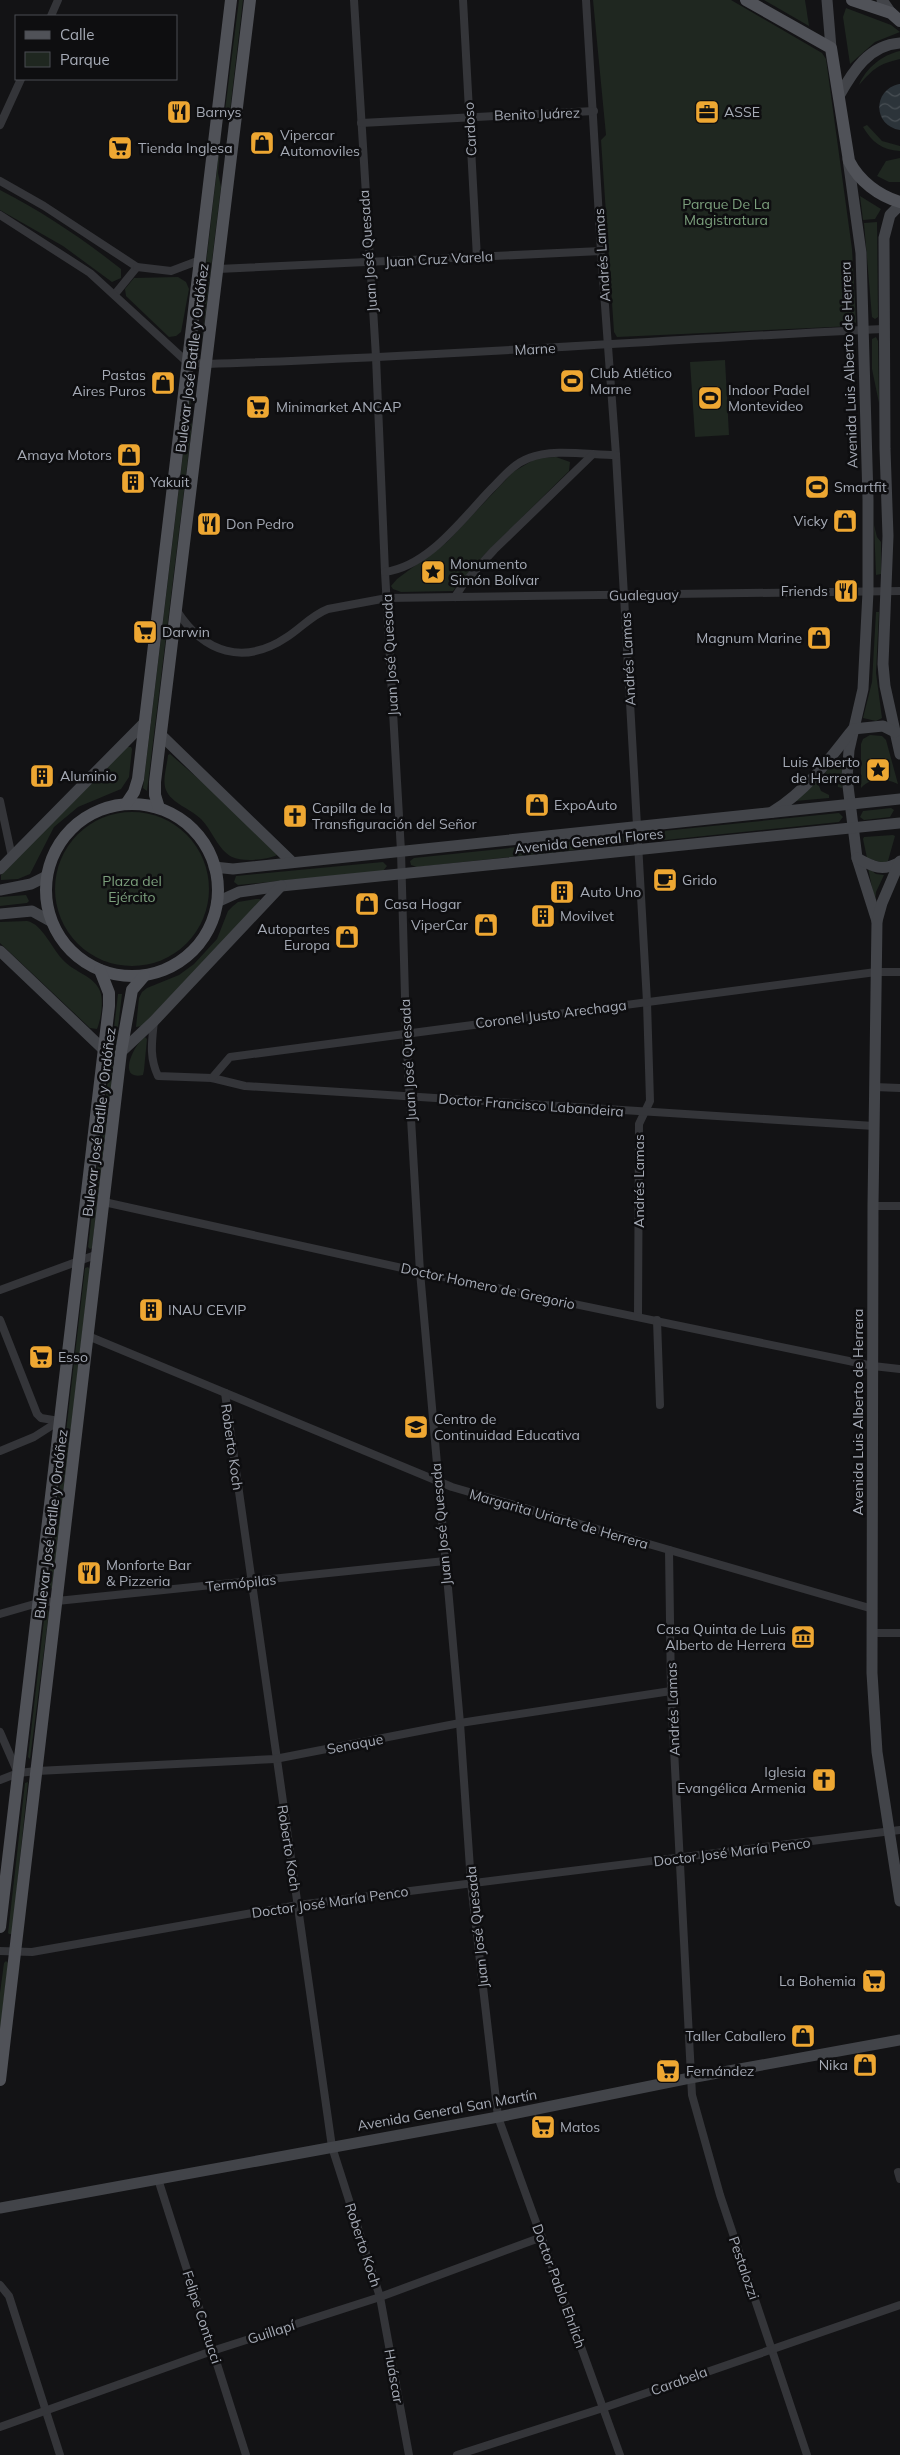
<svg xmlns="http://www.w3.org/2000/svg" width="900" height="2455" font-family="Mulish,sans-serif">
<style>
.green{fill:#1f2720}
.water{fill:url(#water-waves)}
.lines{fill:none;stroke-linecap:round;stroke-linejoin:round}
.street{stroke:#343539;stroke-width:8}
.secondary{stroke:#424449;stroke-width:11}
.primary{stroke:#505258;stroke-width:12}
.labels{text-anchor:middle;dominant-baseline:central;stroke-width:5;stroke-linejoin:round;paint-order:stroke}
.poi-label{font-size:14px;fill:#a5aab5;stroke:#0e0e10;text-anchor:start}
.street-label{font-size:14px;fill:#a5aab5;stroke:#0e0e10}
.park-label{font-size:14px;fill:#7ca07d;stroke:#0e0e10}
</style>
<defs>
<pattern id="water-waves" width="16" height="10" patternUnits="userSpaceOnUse" patternTransform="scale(1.25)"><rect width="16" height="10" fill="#2c343a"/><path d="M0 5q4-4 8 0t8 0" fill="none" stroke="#484f54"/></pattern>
</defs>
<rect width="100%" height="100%" fill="#131315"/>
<g class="green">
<path d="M239 0H243L230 111 227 113 225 110Z"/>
<path d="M593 0H731L822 53 826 59 852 249 856 322 853 326 617 337 614 332 601 140 606 135Z"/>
<path d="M764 0H805L809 26Z"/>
<path d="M846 8 891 25 900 32 875 42 850 64 843 17Z"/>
<path d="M900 51V59C878 64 873 69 859 85 866 68 882 55 900 51Z"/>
<path d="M867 125 882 141 900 146V151C882 150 872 142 863 127Z"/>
<path d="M221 135 218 173 221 187 201 350 205 310 202 298Z"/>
<path d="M900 158V182H889L877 176 886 161Z"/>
<path d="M0 190C43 212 83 239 121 269V278L112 282 63 246 0 210Z"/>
<path d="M860 196 881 209 875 219 863 220Z"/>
<path d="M877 222 878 317 875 319 872 317 864 223Z"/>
<path d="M178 277 186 282 189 289 181 332 176 336 169 337 126 296 125 289 134 278Z"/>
<path d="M876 337 878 341 879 403 872 369V339Z"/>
<path d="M725 360 729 435 695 437 690 362Z"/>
<path d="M192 379 190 414 192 426 147 791 143 788Z"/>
<path d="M556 457 570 462 569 471 485 554 453 591 401 592 393 589 391 586 397 579 447 542 513 472 537 458Z"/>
<path d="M874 525 877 537 881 542V574L876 575Z"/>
<path d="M876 612H879L876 673 882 718 876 721 863 718 872 682Z"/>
<path d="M870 735 882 736 886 740 898 784C884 778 872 777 861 788V744L863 739Z"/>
<path d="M126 747H131L132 749 129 777 121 789 78 807 54 827 30 874 18 879 1 880V875Z"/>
<path d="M170 754 233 809 277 855C267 860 242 862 232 857 218 850 212 830 201 819 191 809 171 803 166 790 162 780 167 766 168 755Z"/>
<path d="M839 757 842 759V788L838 787C838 775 830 779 823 775Z"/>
<path d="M817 781 821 791 829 795V798L795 801Z"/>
<path d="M891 808 894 810 890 817 864 820 860 817 863 811Z"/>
<circle cx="132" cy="889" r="77"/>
<path d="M839 813 843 817 839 822 656 841H652L649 836 653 832Z"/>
<path d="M893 835 895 836 888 861 883 863 867 858 863 839 864 837Z"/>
<path d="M623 836 625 841 620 845 417 867 411 865 410 861 414 858Z"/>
<path d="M383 862 387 866 383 871 238 885 234 882 236 876Z"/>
<path d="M868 868 876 874 884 875 876 892 875 902Z"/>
<path d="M26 895 29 901 27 903 0 906V897Z"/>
<path d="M256 899H260L261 904 142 1026 136 1027 139 998 142 992 147 988 179 975 194 964 217 939 228 911 233 906 238 902Z"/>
<path d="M27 921C43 924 52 950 65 962 75 972 95 977 100 991 104 1001 101 1019 97 1029L90 1028 0 943V922Z"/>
<path d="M118 994H122L92 1248 90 1249 88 1247Z"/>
<path d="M145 1037 147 1039 144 1070 143 1075C116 1081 134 1044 145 1037Z"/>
<path d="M88 1267 90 1269 52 1588 50 1589 48 1587 85 1268Z"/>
<path d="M47 1610 49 1612 30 1759 28 1757 45 1611Z"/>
<path d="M28 1782 12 1934H9L8 1933 25 1783Z"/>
<path d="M6 1961 8 1963 0 2033V1993L4 1963Z"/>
</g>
<path class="water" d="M899 84H900V130C873 126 872 90 899 84Z"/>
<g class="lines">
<g class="street">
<path d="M354 0 376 357 385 572 401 851 406 1033 420 1272 460 1723 471 1883 498 2117 620 2455"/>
<path d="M463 0 477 258"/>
<path d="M586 0 601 251 616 455 647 1002 650 1101 639 1124 638 1316"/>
<path d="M51 16 58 0"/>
<path d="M361 123 594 111"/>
<path d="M0 125 21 79"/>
<path d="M0 181 44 206 137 267 115 294"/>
<path d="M0 215 90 273 187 362 207 364C433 357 658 340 884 329"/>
<path d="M137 267 171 271 200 260"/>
<path d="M218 269 601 251"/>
<path d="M385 572C429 566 462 519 491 489 503 477 513 464 529 458 552 448 591 455 616 455"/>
<path d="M455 597 464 583 494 550 592 455"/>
<path d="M177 611C204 653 244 666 287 637 301 628 312 615 328 609L387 598 900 591"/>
<path d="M0 801 12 857"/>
<path d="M154 1021C152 1041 149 1057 158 1076L212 1078 245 1086 874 1126"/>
<path d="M212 1078 230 1057 876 972H900"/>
<path d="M874 1087 900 1088"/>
<path d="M104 1202 420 1272 873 1366 900 1369"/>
<path d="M873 1206H900"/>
<path d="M0 1290 98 1254"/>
<path d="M0 1320 37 1414 41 1418 59 1421"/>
<path d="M657 1320 660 1405"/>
<path d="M88 1336 452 1487 873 1609"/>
<path d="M225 1393 332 2147 380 2297 409 2455"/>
<path d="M0 1451 34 1437 59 1421"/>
<path d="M669 1550 671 1691 692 2095 720 2195 807 2455"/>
<path d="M0 1614 38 1603 57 1601 445 1561"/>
<path d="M873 1633H900"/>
<path d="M0 1732 17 1771"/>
<path d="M0 1780 18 1773 37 1771 275 1759 460 1723 671 1691"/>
<path d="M0 1951 32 1952 298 1905 900 1830"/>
<path d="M898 2172 900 2179"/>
<path d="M158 2179 246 2455"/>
<path d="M0 2285 9 2296 60 2455"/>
<path d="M0 2427 212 2351 380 2297 542 2237"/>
<path d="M457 2455 603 2408 900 2305"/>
</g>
<g class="secondary">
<path d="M827 0 831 48"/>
<path d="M882 0 891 13"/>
<path d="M839 96C853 71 869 45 900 43"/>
<path d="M848 159 861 253 868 499V592L863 689 849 750 847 778 857 858 877 921"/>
<path d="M900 205 890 215 884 238 885 449 888 536 883 664 885 686 900 754"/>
<path d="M161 735 292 862"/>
<path d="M772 812C806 791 829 760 853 729L883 726 895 732"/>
<path d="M857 858C873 867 883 872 900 862"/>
<path d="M900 861 882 903 877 921 873 1206 872 1673 877 1752 900 1901"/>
<path d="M214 867 233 869 900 799"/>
<path d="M0 869 145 722"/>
<path d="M0 890 31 884 47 876"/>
<path d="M217 902 239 892 281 886 900 823"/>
<path d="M0 914 32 911 52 922"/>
<path d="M0 951 103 1049"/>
<path d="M121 1052 154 1021 281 886"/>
<path d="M0 2208 498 2117 690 2078 900 2040"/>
</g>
<g class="primary">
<path d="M746 0 831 48 849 161C859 181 879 196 900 202"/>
<path d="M852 0 891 13 900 21"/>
<circle cx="132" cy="890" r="86"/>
<path d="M126 804 134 792 138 779 231 0"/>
<path d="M159 808 155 795V782L250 0"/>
<path d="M0 1927 109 1006V993L100 970"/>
<path d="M0 2080 121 1052 132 990 144 976"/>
</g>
</g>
<defs>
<symbol id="restaurant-square" viewBox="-11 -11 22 22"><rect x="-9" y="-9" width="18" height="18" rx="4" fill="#eea732" stroke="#0e0e10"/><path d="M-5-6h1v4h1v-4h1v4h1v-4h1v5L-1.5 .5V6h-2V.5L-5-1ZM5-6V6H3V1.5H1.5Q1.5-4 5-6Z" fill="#111"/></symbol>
<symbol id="office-square" viewBox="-11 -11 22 22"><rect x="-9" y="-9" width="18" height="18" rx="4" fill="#eea732" stroke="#0e0e10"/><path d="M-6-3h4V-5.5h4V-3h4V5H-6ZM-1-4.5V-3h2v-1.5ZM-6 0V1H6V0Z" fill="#111"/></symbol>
<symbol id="shop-square" viewBox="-11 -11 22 22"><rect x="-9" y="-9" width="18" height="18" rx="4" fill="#eea732" stroke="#0e0e10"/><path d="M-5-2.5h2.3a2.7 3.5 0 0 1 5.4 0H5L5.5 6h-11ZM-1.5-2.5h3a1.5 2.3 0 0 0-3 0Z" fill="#111"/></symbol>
<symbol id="supermarket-square" viewBox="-11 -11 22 22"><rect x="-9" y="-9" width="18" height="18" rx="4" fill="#eea732" stroke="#0e0e10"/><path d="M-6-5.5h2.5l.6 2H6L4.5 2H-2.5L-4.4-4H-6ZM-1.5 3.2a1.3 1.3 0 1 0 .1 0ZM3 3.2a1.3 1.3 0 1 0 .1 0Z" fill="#111"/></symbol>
<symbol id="stadium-square" viewBox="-11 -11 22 22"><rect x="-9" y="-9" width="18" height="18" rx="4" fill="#eea732" stroke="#0e0e10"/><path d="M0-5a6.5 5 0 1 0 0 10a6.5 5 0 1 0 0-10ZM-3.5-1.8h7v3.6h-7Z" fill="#111"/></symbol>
<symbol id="building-square" viewBox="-11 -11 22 22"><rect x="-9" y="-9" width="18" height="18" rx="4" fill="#eea732" stroke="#0e0e10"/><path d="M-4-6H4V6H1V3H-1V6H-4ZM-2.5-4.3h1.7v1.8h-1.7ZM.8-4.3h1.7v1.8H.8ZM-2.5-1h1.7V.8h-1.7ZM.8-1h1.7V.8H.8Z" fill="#111"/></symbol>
<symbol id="sight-square" viewBox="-11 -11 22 22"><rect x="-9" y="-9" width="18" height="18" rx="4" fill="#eea732" stroke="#0e0e10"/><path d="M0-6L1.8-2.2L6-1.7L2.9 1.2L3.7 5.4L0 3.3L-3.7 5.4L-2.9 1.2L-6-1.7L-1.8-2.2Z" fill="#111"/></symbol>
<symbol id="church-square" viewBox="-11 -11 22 22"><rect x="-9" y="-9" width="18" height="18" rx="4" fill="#eea732" stroke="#0e0e10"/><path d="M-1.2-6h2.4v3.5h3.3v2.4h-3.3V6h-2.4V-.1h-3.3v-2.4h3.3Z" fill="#111"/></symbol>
<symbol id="cafe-square" viewBox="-11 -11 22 22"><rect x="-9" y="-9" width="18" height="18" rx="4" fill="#eea732" stroke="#0e0e10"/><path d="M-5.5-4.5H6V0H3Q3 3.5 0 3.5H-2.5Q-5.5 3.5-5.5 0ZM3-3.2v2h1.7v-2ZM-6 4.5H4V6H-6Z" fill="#111"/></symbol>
<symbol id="school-square" viewBox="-11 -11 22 22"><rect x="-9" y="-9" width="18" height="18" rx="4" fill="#eea732" stroke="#0e0e10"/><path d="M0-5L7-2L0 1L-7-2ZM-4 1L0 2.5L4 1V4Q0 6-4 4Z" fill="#111"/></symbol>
<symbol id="museum-square" viewBox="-11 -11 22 22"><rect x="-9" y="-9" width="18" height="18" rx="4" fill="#eea732" stroke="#0e0e10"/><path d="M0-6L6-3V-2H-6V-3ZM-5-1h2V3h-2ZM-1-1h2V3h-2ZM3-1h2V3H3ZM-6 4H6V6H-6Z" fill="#111"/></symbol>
</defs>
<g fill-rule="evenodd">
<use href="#restaurant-square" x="165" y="98" width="28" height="28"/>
<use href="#office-square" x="693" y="98" width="28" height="28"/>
<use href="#shop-square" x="248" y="129" width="28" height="28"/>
<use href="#supermarket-square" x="106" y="134" width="28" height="28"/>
<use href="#stadium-square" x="558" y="367" width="28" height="28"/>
<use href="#shop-square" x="149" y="369" width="28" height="28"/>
<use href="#stadium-square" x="696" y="384" width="28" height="28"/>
<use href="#supermarket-square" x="244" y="393" width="28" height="28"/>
<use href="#shop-square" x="115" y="441" width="28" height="28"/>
<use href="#building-square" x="119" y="468" width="28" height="28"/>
<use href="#stadium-square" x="803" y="473" width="28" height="28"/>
<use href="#shop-square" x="831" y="507" width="28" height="28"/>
<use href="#restaurant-square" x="195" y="510" width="28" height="28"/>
<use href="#sight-square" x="419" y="558" width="28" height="28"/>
<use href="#restaurant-square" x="832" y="577" width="28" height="28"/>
<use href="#supermarket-square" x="131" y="618" width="28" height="28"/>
<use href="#shop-square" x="805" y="624" width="28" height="28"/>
<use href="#sight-square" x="864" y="756" width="28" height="28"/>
<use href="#building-square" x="28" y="762" width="28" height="28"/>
<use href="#shop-square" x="523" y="791" width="28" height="28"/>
<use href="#church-square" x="281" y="802" width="28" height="28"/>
<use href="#cafe-square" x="651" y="866" width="28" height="28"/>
<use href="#building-square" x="548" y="878" width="28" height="28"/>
<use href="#shop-square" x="353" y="890" width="28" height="28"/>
<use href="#building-square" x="529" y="902" width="28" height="28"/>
<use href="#shop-square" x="472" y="911" width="28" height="28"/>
<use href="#shop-square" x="333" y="923" width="28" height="28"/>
<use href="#building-square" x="137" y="1296" width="28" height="28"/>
<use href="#supermarket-square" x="27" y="1343" width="28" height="28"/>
<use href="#school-square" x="402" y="1413" width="28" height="28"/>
<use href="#restaurant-square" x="75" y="1559" width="28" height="28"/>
<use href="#museum-square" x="789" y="1623" width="28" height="28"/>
<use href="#church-square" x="810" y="1766" width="28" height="28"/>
<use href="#supermarket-square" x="860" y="1967" width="28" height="28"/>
<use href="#shop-square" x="789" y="2022" width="28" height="28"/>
<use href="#shop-square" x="851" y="2051" width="28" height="28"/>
<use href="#supermarket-square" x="654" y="2057" width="28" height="28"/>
<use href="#supermarket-square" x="529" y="2113" width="28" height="28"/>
</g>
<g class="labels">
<g class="poi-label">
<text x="196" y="112">Barnys</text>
<text x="724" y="112">ASSE</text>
<text x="280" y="135">Vipercar<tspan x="280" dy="16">Automoviles</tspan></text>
<text x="138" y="148">Tienda Inglesa</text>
<text x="590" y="373">Club Atlético<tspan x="590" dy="16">Marne</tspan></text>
<text x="146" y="375" text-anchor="end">Pastas<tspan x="146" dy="16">Aires Puros</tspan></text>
<text x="728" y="390">Indoor Padel<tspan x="728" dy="16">Montevideo</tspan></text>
<text x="276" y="407">Minimarket ANCAP</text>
<text x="112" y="455" text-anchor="end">Amaya Motors</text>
<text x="150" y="482">Yakuit</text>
<text x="834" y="487">Smartfit</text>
<text x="828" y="521" text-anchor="end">Vicky</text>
<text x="226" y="524">Don Pedro</text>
<text x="450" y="564">Monumento<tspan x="450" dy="16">Simón Bolívar</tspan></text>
<text x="828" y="591" text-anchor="end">Friends</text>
<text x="162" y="632">Darwin</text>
<text x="802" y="638" text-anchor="end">Magnum Marine</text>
<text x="860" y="762" text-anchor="end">Luis Alberto<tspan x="860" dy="16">de Herrera</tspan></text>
<text x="60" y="776">Aluminio</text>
<text x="554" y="805">ExpoAuto</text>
<text x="312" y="808">Capilla de la<tspan x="312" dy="16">Transfiguración del Señor</tspan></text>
<text x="682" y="880">Grido</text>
<text x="580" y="892">Auto Uno</text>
<text x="384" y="904">Casa Hogar</text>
<text x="560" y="916">Movilvet</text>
<text x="468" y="925" text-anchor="end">ViperCar</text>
<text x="330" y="929" text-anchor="end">Autopartes<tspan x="330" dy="16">Europa</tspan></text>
<text x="168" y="1310">INAU CEVIP</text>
<text x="58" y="1357">Esso</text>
<text x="434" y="1419">Centro de<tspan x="434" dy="16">Continuidad Educativa</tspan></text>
<text x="106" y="1565">Monforte Bar<tspan x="106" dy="16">&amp; Pizzeria</tspan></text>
<text x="786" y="1629" text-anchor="end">Casa Quinta de Luis<tspan x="786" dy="16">Alberto de Herrera</tspan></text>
<text x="806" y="1772" text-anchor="end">Iglesia<tspan x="806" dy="16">Evangélica Armenia</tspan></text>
<text x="856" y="1981" text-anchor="end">La Bohemia</text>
<text x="786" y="2036" text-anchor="end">Taller Caballero</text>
<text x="848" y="2065" text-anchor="end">Nika</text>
<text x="686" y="2071">Fernández</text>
<text x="560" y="2127">Matos</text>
</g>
<g class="street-label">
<text transform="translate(537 114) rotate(-2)">Benito Juárez</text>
<text transform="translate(470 129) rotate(-93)">Cardoso</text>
<text transform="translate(368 251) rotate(-94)">Juan José Quesada</text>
<text transform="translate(602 255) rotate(-94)">Andrés Lamas</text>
<text transform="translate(439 259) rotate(-3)">Juan Cruz Varela</text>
<text transform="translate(535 349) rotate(-3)">Marne</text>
<text transform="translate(192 358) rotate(-83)">Bulevar José Batlle y Ordóñez</text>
<text transform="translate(849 365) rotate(-92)">Avenida Luis Alberto de Herrera</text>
<text transform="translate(644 595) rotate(-1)">Gualeguay</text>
<text transform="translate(390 655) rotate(-93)">Juan José Quesada</text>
<text transform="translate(628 659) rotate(-93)">Andrés Lamas</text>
<text transform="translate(589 841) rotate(-6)">Avenida General Flores</text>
<text transform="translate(551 1014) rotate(-7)">Coronel Justo Arechaga</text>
<text transform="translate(408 1060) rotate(-93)">Juan José Quesada</text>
<text transform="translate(531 1105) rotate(4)">Doctor Francisco Labandeira</text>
<text transform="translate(99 1122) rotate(-83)">Bulevar José Batlle y Ordóñez</text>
<text transform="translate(639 1181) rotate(-90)">Andrés Lamas</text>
<text transform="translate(488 1286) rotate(12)">Doctor Homero de Gregorio</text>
<text transform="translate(858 1412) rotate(-90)">Avenida Luis Alberto de Herrera</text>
<text transform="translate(232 1447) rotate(82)">Roberto Koch</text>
<text transform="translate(559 1519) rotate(16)">Margarita Uriarte de Herrera</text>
<text transform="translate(51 1524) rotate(-83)">Bulevar José Batlle y Ordóñez</text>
<text transform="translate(441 1524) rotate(-95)">Juan José Quesada</text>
<text transform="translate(241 1583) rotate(-6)">Termópilas</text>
<text transform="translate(673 1709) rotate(-92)">Andrés Lamas</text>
<text transform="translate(355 1744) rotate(-11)">Senaque</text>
<text transform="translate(289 1848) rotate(81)">Roberto Koch</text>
<text transform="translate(732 1852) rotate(-7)">Doctor José María Penco</text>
<text transform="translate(330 1902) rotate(-8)">Doctor José María Penco</text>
<text transform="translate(477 1927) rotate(-96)">Juan José Quesada</text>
<text transform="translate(447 2110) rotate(-10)">Avenida General San Martín</text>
<text transform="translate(363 2245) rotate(72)">Roberto Koch</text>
<text transform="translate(744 2268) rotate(71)">Pestalozzi</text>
<text transform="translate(559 2286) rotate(70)">Doctor Pablo Ehrlich</text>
<text transform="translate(202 2317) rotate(72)">Felipe Contucci</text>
<text transform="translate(271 2332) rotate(-18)">Guillapí</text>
<text transform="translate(394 2376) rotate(80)">Huáscar</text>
<text transform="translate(679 2381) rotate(-20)">Carabela</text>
</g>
<g class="park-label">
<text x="726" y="204">Parque De La<tspan x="726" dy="16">Magistratura</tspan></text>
<text x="132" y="881">Plaza del<tspan x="132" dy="16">Ejército</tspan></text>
</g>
</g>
<rect x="15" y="15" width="162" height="65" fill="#0e0e10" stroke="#4a4c52"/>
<rect x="25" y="31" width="25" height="8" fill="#505258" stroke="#4a4c52"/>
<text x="60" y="40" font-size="15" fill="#a5aab5">Calle</text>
<rect x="25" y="52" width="25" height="15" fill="#1f2720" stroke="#4a4c52"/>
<text x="60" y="65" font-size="15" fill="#a5aab5">Parque</text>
</svg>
